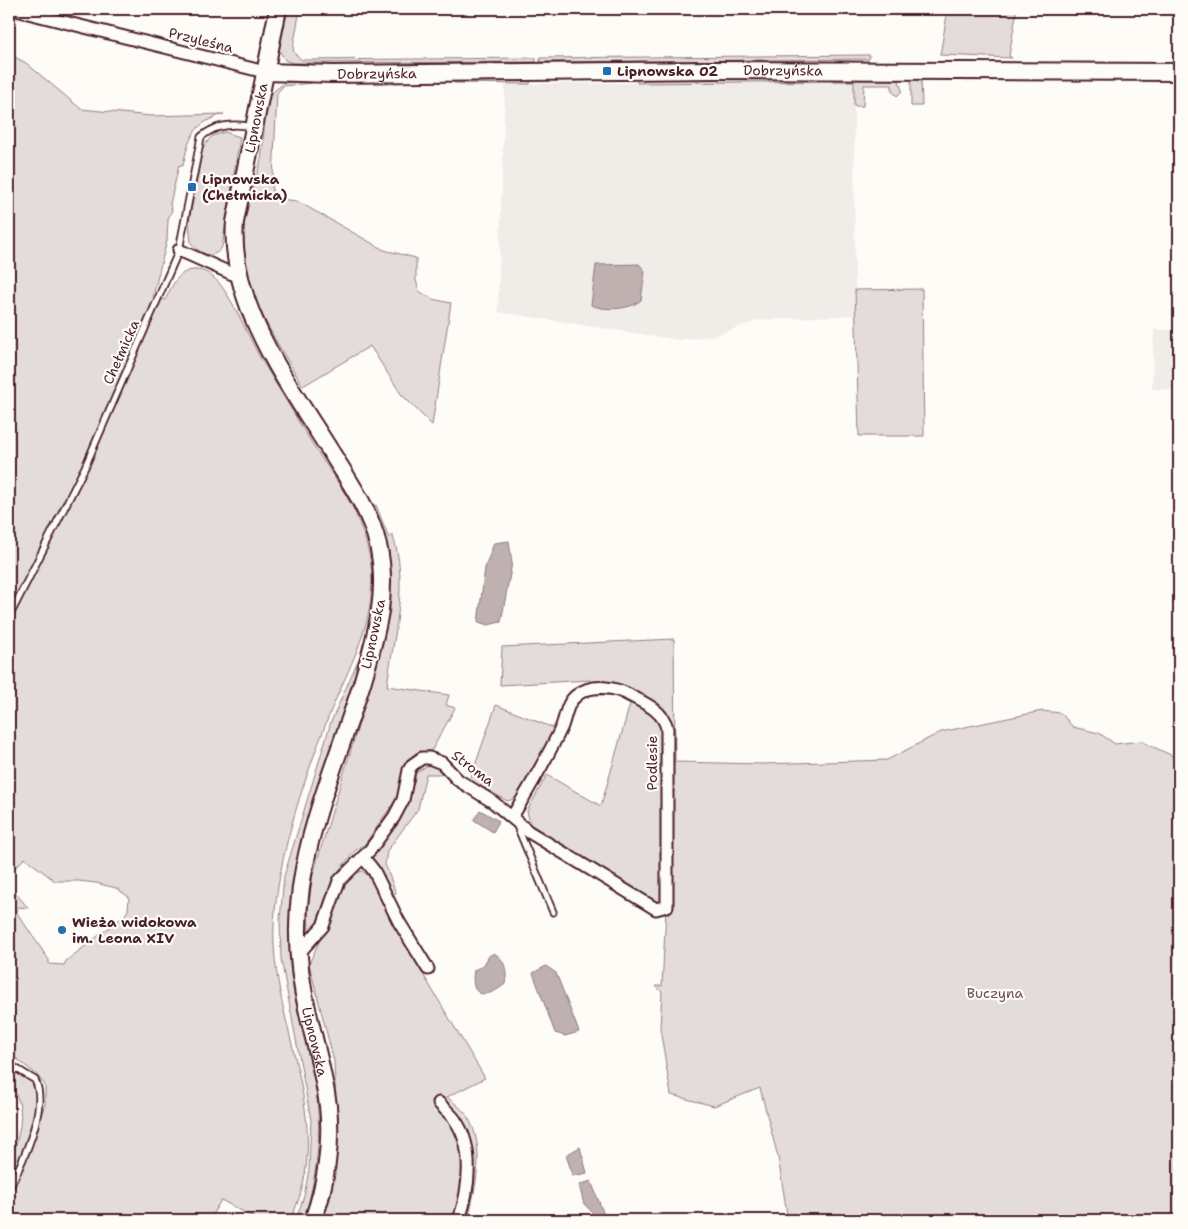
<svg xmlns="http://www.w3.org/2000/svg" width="1188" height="1229" font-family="'Shantell Sans',sans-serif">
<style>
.built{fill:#f0ece8}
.green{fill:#e3dcda;stroke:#967e82}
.water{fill:#c0b1b1;stroke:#91777b}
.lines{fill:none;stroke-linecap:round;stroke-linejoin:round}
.lane-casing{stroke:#4a1f2b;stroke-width:9}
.street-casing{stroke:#4a1f2b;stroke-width:15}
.secondary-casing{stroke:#4a1f2b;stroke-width:20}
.lane{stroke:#fdfcf7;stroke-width:5.5}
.street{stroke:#fdfcf7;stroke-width:11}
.secondary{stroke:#fdfcf7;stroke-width:16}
.poi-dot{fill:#1f6fb2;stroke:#fdfcf7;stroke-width:2}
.labels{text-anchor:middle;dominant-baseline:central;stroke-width:4.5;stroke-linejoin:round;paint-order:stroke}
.street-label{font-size:14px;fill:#4a1f2b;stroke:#fdfcf7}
.poi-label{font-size:14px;font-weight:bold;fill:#4a1f2b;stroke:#fdfcf7;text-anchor:start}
.park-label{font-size:14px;fill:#704e57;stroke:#fdfcf7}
</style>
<rect width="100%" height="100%" fill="#fdfcf7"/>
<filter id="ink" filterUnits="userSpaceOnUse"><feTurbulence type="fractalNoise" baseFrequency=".02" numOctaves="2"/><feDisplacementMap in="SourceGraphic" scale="10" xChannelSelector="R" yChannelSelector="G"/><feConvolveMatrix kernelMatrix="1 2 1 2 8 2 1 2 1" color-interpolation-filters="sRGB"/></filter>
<g filter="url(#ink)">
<g class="built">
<path d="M854 81 855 315 759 320 717 335 679 340 498 312 505 84Z"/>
<path d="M1154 330H1179V390L1152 389Z"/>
</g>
<g class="green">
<path d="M288 9H300L293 48 294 53 302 60 536 58V62L292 63 285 60 279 50Z"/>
<path d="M948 9H1017L1009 56 1012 58 940 55Z"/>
<path d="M9 54 26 63 81 109 151 116 224 114C194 123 189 136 183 166L179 165 170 204 172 210 168 219 167 240 153 296 165 300C172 287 178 268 198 270 206 270 215 278 220 284 238 308 248 338 264 364 283 395 301 426 320 456 331 472 343 489 352 506 362 528 372 554 372 579 372 635 343 676 325 726 301 789 278 857 274 924 269 1023 339 1123 290 1220H259L221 1200 209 1220H9V1196L22 1171 45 1104V1085L36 1074 9 1053V885L28 908 18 907 17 913 49 960V964L64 965 66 961 125 915 128 910 129 897 116 888 96 883 79 881H55L25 858 9 873Z"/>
<path d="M870 55 869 59 540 62V58Z"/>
<path d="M898 77 902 91 897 96 892 91V85H864L863 106H854V81L637 83V78Z"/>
<path d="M911 77H921L922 106H911Z"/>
<path d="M454 79H531L530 84 454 83Z"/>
<path d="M312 80V83L283 86 277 93 272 198 297 201 384 250 416 258V280L419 291 432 299 451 303 432 425 401 394 370 346 303 386C274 337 235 282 243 222 246 202 254 186 259 167 266 144 262 119 268 96L284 83Z"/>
<path d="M225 132 240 137 222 247C213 261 200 254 191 243L189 222 203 147 212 136Z"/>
<path d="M922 289 924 436H859L855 290Z"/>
<path d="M376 505 389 538 392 534C410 581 393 638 387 686L449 695 446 705 455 708 432 750 416 753 405 762 397 798 365 844 355 851 335 875 315 927 309 931 308 910 313 874 367 697 390 611 389 551 373 506Z"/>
<path d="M674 639 675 762 763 764 887 760 941 732 1042 711 1061 713 1073 727 1099 733 1115 744 1141 741 1179 759V1220H788L778 1157 760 1088 714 1106 671 1095 660 1028 662 992 656 986H662L666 911 530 824 527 811 547 775 601 806 630 704 614 695H590V680L500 685 502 647Z"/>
<path d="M363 649C350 691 336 733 323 775 305 831 287 885 289 945 289 987 302 1027 312 1067 323 1118 320 1172 303 1220H296L304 1196 309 1170 311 1120 281 959 280 920 284 876 331 722Z"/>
<path d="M496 705 556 729 517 798 507 801 470 780Z"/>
<path d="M428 765H432L443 771 442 774H426L418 809 387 851 385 864 396 893 391 895 370 858 408 803 416 773Z"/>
<path d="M362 871 369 876 378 889 390 919 485 1078 447 1097C454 1103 463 1109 467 1116 487 1147 475 1188 468 1220H465L466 1132 440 1112C444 1117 450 1121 453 1127 468 1148 462 1198 452 1220H323L330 1200 334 1176 337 1123 334 1061 309 964 344 886 352 875Z"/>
<path d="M9 1069C16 1071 31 1076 35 1084 44 1099 17 1167 9 1182 9 1157 24 1132 20 1106 17 1092 9 1086 9 1069Z"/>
</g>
<g class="water">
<path d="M639 264 645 271 641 300C630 310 605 311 591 305L596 265Z"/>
<path d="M509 541 512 563 501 622 488 625 478 622 485 568 494 543Z"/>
<path d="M480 810 499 821 493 832 474 820Z"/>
<path d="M494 953C505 959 508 972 505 984 487 999 469 999 474 970L483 966 489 956Z"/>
<path d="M546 966 556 973 579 1032 565 1036 555 1033 533 973Z"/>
<path d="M580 1147 587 1173 573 1176 566 1155Z"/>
<path d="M591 1181 606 1220H600L584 1204 579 1185Z"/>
</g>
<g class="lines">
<defs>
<g id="lane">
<path d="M9 617 85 467 179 250 201 137C216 124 234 123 253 127"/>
<path d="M517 826 553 912"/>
<path d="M9 1064 35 1080C49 1107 22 1163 9 1189"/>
</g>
<g id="street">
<path d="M12 9 265 72"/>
<path d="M179 250 239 277"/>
<path d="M363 857 374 871 399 922 428 969"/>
<path d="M299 953 323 926 339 881 370 850 394 817 403 800 409 770 412 765 422 758H429L442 763 458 780 493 802 529 832 656 909 667 906V728C662 710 646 704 631 696 616 687 592 683 577 695 567 702 566 715 562 726 548 757 530 787 512 817"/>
<path d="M439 1103C444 1109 451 1114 455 1120 475 1148 469 1190 459 1220"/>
</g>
<g id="secondary">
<path id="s1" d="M278 9 235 222C228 307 293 390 336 460 353 487 371 514 378 545 389 591 376 636 363 680 342 748 311 816 301 887 295 929 298 972 308 1013 315 1044 324 1074 328 1106 332 1143 326 1185 313 1220"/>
<path id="s2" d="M265 72 333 74 714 70 1179 72"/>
</g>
</defs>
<use href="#lane" class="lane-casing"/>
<use href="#street" class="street-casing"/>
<use href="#secondary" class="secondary-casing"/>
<use href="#lane" class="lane"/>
<use href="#street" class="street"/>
<use href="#secondary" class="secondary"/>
</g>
</g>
<g class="poi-dot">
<rect x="602" y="66" width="10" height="10" rx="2.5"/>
<rect x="187" y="182" width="10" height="10" rx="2.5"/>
<circle cx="62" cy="930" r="5"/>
</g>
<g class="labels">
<g class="street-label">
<text transform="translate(201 40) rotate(14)">Przyleśna</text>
<text stroke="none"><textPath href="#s2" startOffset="518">Dobrzyńska</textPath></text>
<text stroke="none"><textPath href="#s2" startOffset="112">Dobrzyńska</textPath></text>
<text transform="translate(256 118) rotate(-79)">Lipnowska</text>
<text transform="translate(121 352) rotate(-66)">Chełmicka</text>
<text transform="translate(373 634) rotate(-78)">Lipnowska</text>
<text transform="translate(652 763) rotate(-90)">Podlesie</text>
<text transform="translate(473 768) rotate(37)">Stroma</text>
<text stroke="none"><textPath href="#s1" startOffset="1086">Lipnowska</textPath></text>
</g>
<g class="poi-label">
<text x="617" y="71">Lipnowska 02</text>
<text x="202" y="179">Lipnowska<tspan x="202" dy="16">(Chełmicka)</tspan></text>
<text x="72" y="922">Wieża widokowa<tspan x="72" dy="16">im. Leona XIV</tspan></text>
</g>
<g class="park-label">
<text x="995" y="993">Buczyna</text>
</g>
</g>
<rect width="1188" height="1229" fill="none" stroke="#fdfcf7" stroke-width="30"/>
<rect x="15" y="15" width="1158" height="1199" fill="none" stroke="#4a1f2b" stroke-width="2" filter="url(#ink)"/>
</svg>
